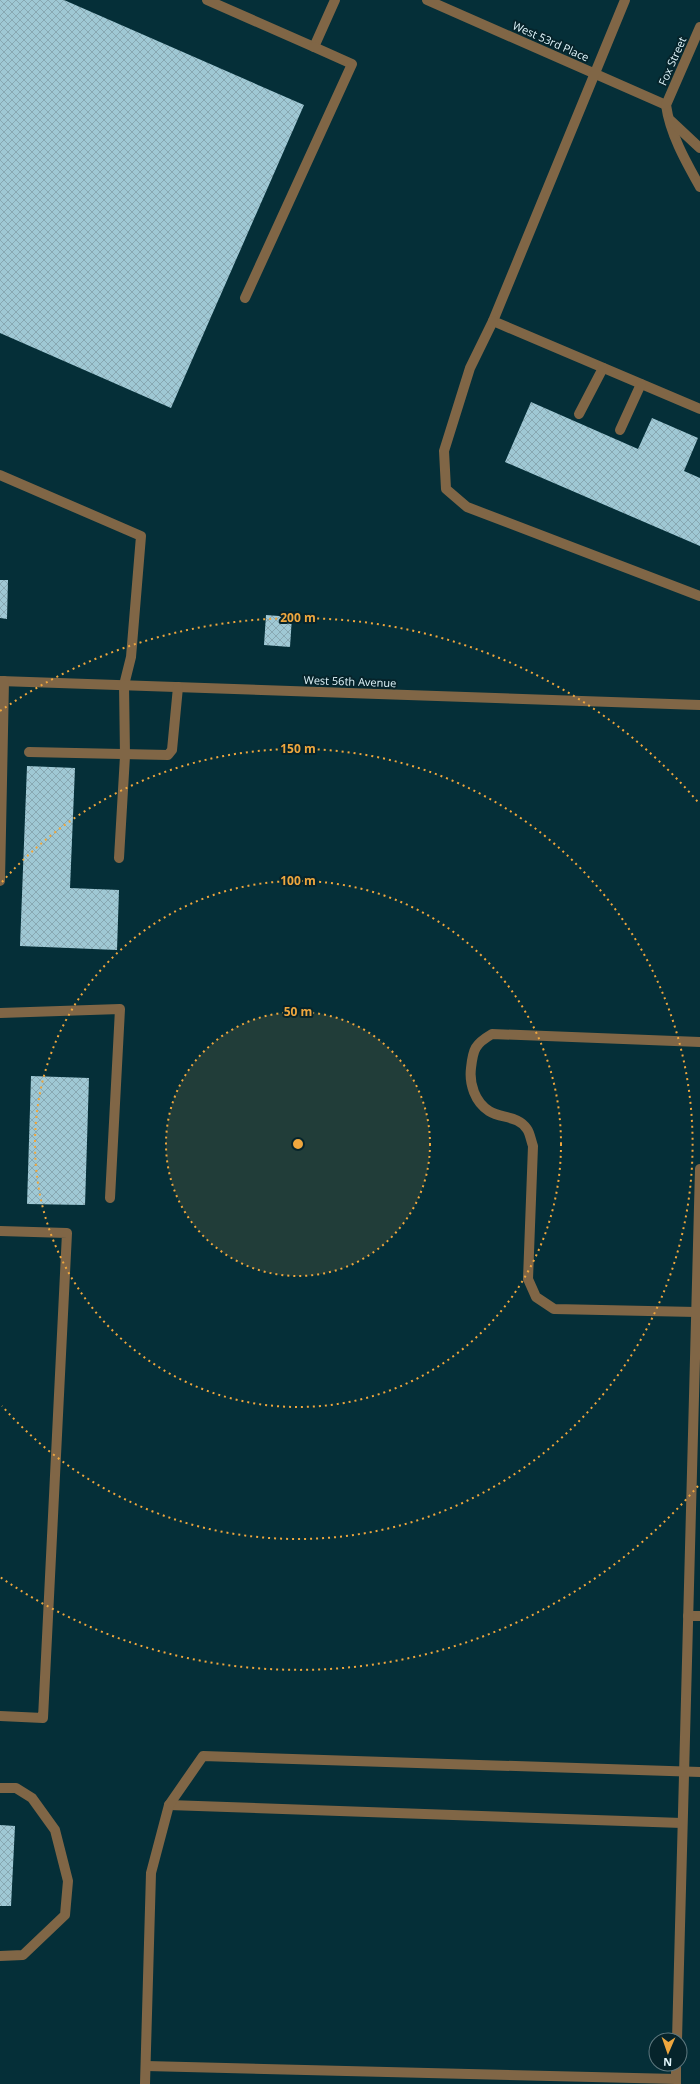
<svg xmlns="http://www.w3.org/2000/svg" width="700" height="2084" font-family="'Open Sans',sans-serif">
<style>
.building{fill:url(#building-cross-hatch)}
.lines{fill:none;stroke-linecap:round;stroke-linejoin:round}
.minor{stroke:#806646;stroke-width:10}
.ring{fill:none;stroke:#efa73e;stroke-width:2;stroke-dasharray:2 4}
.labels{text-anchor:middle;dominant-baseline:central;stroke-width:4;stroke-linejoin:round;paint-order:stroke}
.street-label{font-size:11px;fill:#e2f7fd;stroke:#06242b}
.centre{fill:#efa73e;stroke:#06242b;stroke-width:2}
.ring-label{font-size:12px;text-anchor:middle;font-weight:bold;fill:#efa73e;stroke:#06242b;stroke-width:4;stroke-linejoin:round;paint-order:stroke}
</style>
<defs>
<pattern id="building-cross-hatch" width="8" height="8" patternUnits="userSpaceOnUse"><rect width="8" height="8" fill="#9fc8d4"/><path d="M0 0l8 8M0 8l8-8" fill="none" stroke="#88a8b2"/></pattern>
</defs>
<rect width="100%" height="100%" fill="#052f38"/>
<g class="building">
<path d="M0 0H64L304 105 171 408 0 333Z"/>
<path d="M531 402 638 449 652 418 698 438 684 471 700 478V546L505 462Z"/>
<path d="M0 580H8L7 619 0 618Z"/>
<path d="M266 615 292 617 290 647 264 645Z"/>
<path d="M27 766 75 768 70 888 119 890 117 950 20 946Z"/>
<path d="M31 1076 89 1078 85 1205 27 1204Z"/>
<path d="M0 1825 15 1826 11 1906H0Z"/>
</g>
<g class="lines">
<g class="minor">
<path d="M207 0 314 47 335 0"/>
<path d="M427 0 666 105"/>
<path d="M625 0 493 321 700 409"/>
<path d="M700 27 666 105C670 134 686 162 700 187"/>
<path d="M671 121 700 148"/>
<path d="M245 298 352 64 314 47"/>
<path d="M493 321 470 368 444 451 446 489 467 507 700 596"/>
<path d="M579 414 603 368"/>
<path d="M620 430 641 384"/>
<path d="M0 475 141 536 131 657 124 685 125 756 119 858"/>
<path d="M0 681 700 705"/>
<path d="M29 752 168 755 172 750 178 687"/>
<path d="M0 881 4 681"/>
<path d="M0 1013 120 1009 110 1198"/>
<path d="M0 1231 67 1233 43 1718 0 1716"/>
<path d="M696 1312 554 1309 536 1297 528 1279 533 1146C531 1141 530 1133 527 1129 518 1115 501 1119 489 1111 475 1102 469 1084 471 1068 473 1049 475 1044 492 1034L700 1042"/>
<path d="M688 1616H700"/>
<path d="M0 1788H16L32 1798 55 1830 68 1881 65 1915 23 1955 0 1956"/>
<path d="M169 1805 682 1823"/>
<path d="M677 2040 700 1169"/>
<path d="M146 2066 676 2079V2084"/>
<path d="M676 2079V2064"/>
<path d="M145 2084 151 1873 169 1805 203 1756 700 1772"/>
</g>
</g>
<circle cx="298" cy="1144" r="132" fill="#efa73e" fill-opacity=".12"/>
<g class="ring">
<circle cx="298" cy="1144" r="132"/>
<circle cx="298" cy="1144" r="263"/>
<path d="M2 882A395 395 0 1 1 2 1406"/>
<path d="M698 1486A526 526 0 0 1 0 1577M0 711A526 526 0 0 1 698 802"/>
</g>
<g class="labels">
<g class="street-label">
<text transform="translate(551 41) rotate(24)">West 53rd Place</text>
<text transform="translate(672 61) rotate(-66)">Fox Street</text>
<text transform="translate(350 681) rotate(2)">West 56th Avenue</text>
</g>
</g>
<circle cx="298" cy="1144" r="6" class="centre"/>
<g class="ring-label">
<text x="298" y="622">200 m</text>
<text x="298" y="753">150 m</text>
<text x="298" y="885">100 m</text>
<text x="298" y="1016">50 m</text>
</g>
<g transform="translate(668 2052) rotate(182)"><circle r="19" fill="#06242b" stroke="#5e787f"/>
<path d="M0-3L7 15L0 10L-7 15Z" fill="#efa73e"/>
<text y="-6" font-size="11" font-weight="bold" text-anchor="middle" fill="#e2f7fd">N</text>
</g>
</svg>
